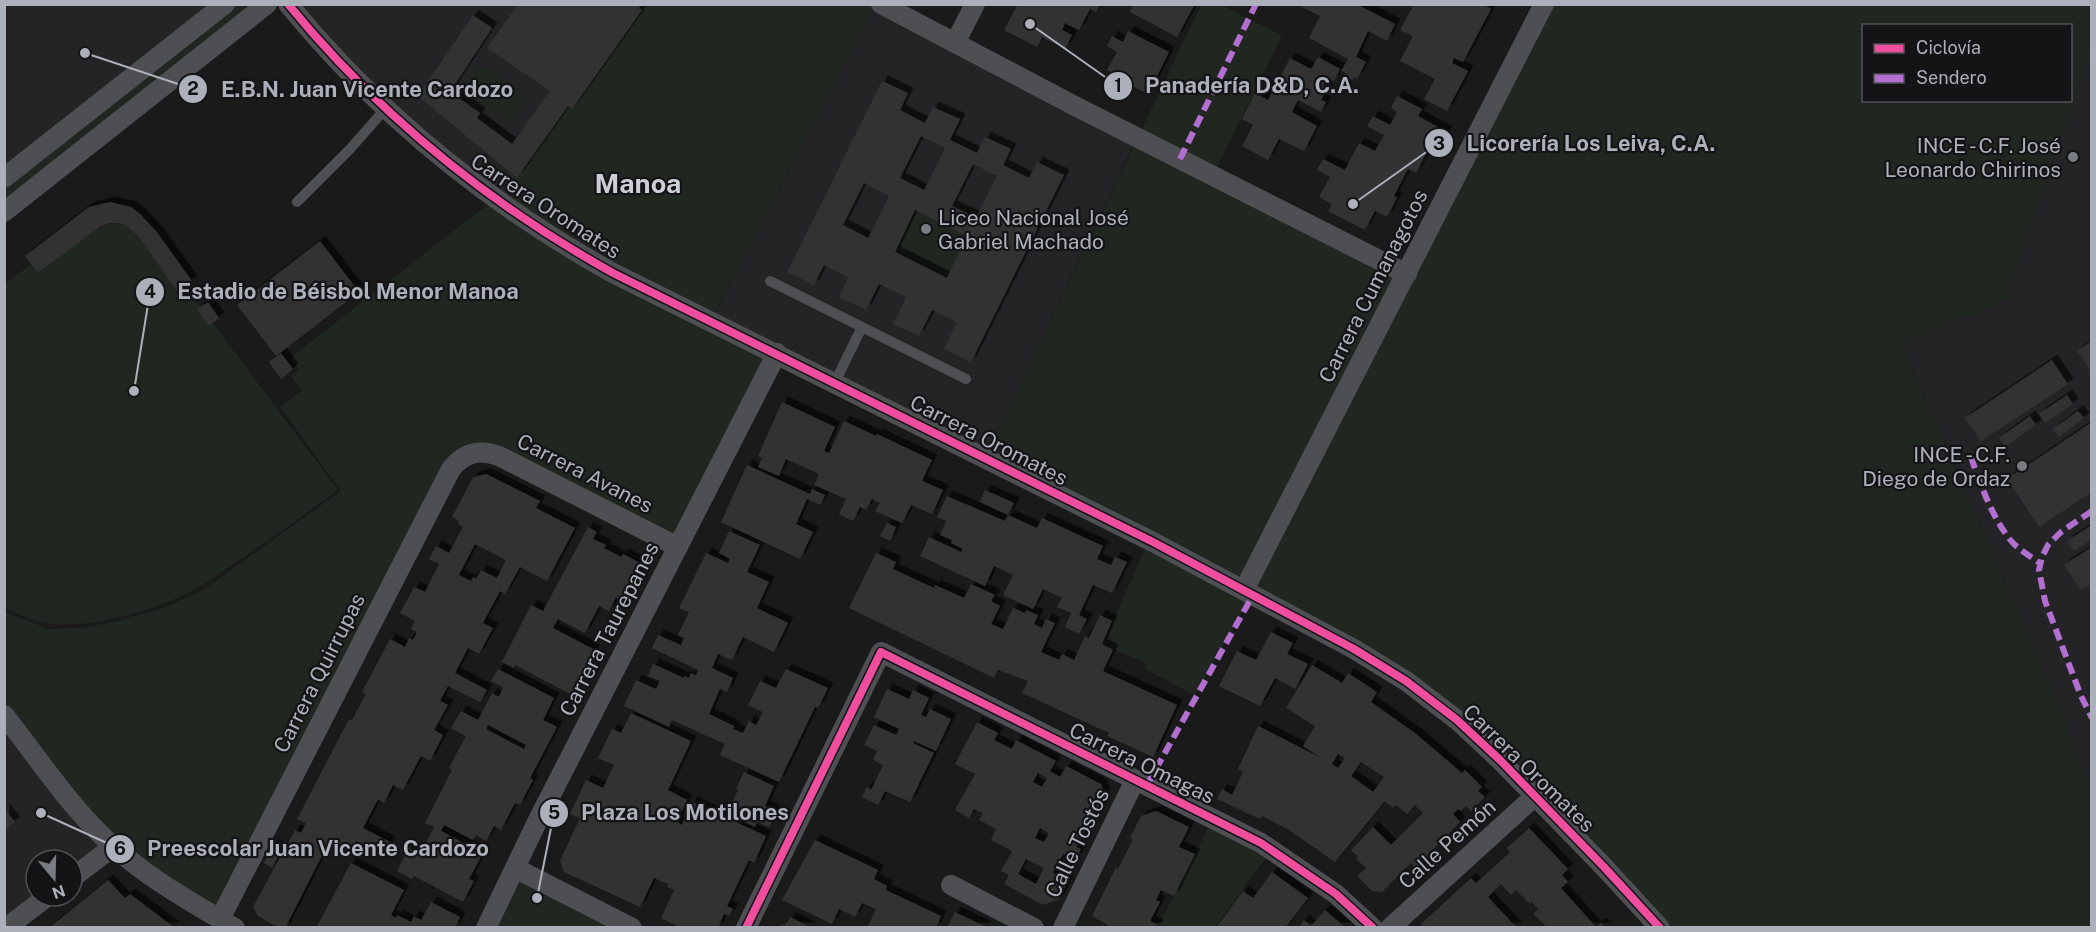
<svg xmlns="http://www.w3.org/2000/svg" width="2096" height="932" font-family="'Public Sans',sans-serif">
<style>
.built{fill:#242426}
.green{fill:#202721;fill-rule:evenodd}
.building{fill:#323232;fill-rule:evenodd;filter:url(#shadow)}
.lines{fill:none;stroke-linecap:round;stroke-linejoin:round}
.lane{stroke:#4e4f53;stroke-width:10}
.street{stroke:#4e4f53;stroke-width:20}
.quiet{stroke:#b36fd0;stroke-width:6;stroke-dasharray:12 6;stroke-linecap:butt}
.cycleway-casing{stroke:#141416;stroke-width:11}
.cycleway{stroke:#ef4d9e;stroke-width:8}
.poi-dot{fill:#797c82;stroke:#141416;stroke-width:2}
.labels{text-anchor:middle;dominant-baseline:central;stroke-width:4.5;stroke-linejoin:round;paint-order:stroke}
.poi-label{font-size:21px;fill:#acb0ba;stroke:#141416;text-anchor:end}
.street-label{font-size:21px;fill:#acb0ba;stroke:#141416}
.district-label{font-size:27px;font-weight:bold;fill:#cdcfd6;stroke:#141416}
.leader{fill:none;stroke:#acb0ba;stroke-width:2}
.callout-dot{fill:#acb0ba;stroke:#141416;stroke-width:2}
.mark-label{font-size:18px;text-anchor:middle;font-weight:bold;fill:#111}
.callout-label{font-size:22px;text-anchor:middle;font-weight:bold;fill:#acb0ba;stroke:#141416;stroke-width:4.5;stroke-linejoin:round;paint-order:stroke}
</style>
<defs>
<filter id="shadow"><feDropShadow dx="5.5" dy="-5.5" stdDeviation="0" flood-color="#0009"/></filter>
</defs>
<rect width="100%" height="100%" fill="#1a1a1a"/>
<g class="built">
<path d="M641 4 572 109 568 106 500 201 288 5Z"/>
<path d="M5 5H225L5 174Z"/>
<path d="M875 5 1137 137 985 458 711 321Z"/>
<path d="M2091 49V792L2064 718 1901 342 2005 300Z"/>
<path d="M5 720 108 847 72 874V860H36V896L5 925Z"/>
</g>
<g class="green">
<path d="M225 5H267L5 212V178Z"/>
<path d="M641 5H875L711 320 777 353 678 547 499 456 467 454 220 919 133 863 5 715V612L49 629 80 628 113 622 164 608 205 589 341 491 280 407 302 390 291 376 299 370 290 358 496 198 500 201 568 106 572 109Z"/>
<path d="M1201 5H1222L1282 36 1213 176 1406 274 1544 5H2091V49L2005 300 1901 343 2064 718 2091 792V927H1660L1406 681 985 458ZM1864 26H2070V100H1864Z"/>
<path d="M478 64 527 97 510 122 461 90Z"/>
<path d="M915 210 967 236 947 278 895 252Z"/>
<path d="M109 223 125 225 138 236 177 291 185 286 338 490C302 516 267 542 230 566 219 574 208 582 196 589 156 610 96 628 51 624 39 623 15 614 4 607V284L32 264Z"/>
<path d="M1148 542 1251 596 1195 695 1145 669 1147 664 1103 644Z"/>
<path d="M1213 819 1271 851 1215 927 1210 926 1208 928H1157Z"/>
<path d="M515 868 632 928H486Z"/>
</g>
<g class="building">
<path d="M518 4H641L639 8 642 10 572 109 568 106 517 178 418 96 473 15 492 28 450 92 480 113 477 118 512 144 550 91 487 48Z"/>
<path d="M1018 4H1100L1096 12 1090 9 1079 30 1065 23 1062 30 1072 35 1065 49 1042 37 1037 47 1004 30Z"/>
<path d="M1134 4H1195L1177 37 1130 12Z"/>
<path d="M1301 4H1360V6L1395 24 1387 41 1368 31 1356 57 1366 62 1357 79 1354 77 1352 80 1344 76 1346 73 1341 71 1348 59 1309 38 1320 16 1300 6Z"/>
<path d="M1414 4H1483L1491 9 1463 62 1454 58 1452 63 1468 71 1447 111 1424 99 1435 79 1400 61 1413 36 1400 30Z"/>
<path d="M1128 31 1169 52 1148 94 1122 81 1124 78 1107 70 1117 52 1107 46 1112 36 1123 42Z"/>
<path d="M1318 57 1340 69 1334 81 1328 78 1323 86 1327 89 1321 100 1326 102 1321 112 1298 100 1292 112 1317 126 1304 151 1279 139 1268 160 1242 146 1253 125 1242 119 1255 93 1268 100 1290 58 1311 69Z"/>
<path d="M882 81 908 93 900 110 925 123 933 107 960 119 950 140 977 153 985 137 1011 149 1003 165 1029 178 1037 162 1064 175 971 362 944 349 957 322 932 310 919 336 893 324 906 297 879 284 866 310 839 297 848 277 824 265 814 285 787 272ZM921 136 945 148 924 190 900 178ZM973 164 997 176 976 217 952 206ZM864 183 889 196 868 238 843 225ZM915 210 967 236 947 278 895 252Z"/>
<path d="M1397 96 1422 109 1418 116 1447 132 1437 150 1430 146 1416 173 1408 169 1394 196 1397 198 1387 217 1375 211 1365 230 1328 211 1332 204 1319 197 1330 177 1317 170 1323 159 1345 170 1359 143 1375 151 1384 135 1367 126 1373 116 1390 125 1397 112 1391 108Z"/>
<path d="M110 202 131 207 140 214 156 231 192 281 177 291 138 236 125 225 117 223H109L101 226 38 273 25 256 89 207Z"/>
<path d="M320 241 359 292 276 356 237 305Z"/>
<path d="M208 302 219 318 209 326 197 309Z"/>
<path d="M2092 341V372L2077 351Z"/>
<path d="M281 353 293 369 281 379 269 362Z"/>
<path d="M2052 360 2068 384 1981 441 1965 418Z"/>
<path d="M2067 395 2073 404 2045 423 2039 414Z"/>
<path d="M782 402 835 427 824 451 829 453 844 421 876 436 877 434 932 460 922 481 943 490 932 514 911 505 902 523 875 511 880 503 872 499 866 510 860 507 853 521 839 514 846 499 814 485 819 474 786 459 779 476 758 467 762 458 758 456Z"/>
<path d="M2078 411 2084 418 2059 437 2053 429Z"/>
<path d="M2030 416 2036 425 2005 447 1999 438Z"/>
<path d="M2092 422V492L2039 527 2007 479Z"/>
<path d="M747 465 810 494 812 489 825 495 820 505 807 499 796 524 813 532 800 559 721 522Z"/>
<path d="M486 474 540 501 536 508 575 528 547 581 520 567 505 594 500 591 483 623 493 628 479 654 468 648 455 673 487 690 480 702 448 686 440 701 448 705 434 730 443 735 430 761 421 756 403 790 393 785 384 803 378 799 363 828 390 842 385 851 370 843 368 847 356 841 347 857 327 846 285 928H279L258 916 253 907 295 830 301 833 306 823 297 819 349 719 352 720 366 694 362 692 390 639 405 647 409 638 413 640 417 632 411 629 415 621 400 613 414 587 425 592 439 564 429 559 436 546 449 553 463 527 458 524 459 521 452 517 473 477ZM475 544 506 560 497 578 481 570 476 579 473 577 471 581 459 575Z"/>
<path d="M985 490 1014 503 1008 515 980 502Z"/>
<path d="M947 496 1005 521 1008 515 1037 528 1042 518 1103 546 1097 559 1111 565 1115 557 1127 562 1112 593 1093 585 1079 615 1087 619 1079 634 1065 627 1071 613 1057 607 1062 598 1043 589 1033 609 1003 595 1013 575 994 566 985 586 920 556 929 537 961 552 963 549 951 543 952 540 940 535 946 521 937 517Z"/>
<path d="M887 523 896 527 890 541 880 536Z"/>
<path d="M2092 525V539L2074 551 2067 541Z"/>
<path d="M588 527 597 532 593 539 606 545 604 548 621 557 623 554 642 564 623 601 616 597 609 611 599 606 585 633 558 619 553 628 595 650 572 695 515 665 514 668 502 662 531 605 543 611Z"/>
<path d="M729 531 760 545 747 572 769 582 757 608 788 623 774 652 743 637 732 660 718 654 712 668 733 678 727 692 720 689 709 714 734 726 733 729 743 733 749 721 756 725 763 712 748 705 760 681 776 688 786 669 828 688 818 708 815 707 779 782 720 755 725 744 672 720 669 727 624 706 636 680 656 689 660 681 648 676 653 664 684 678 685 676 689 678 691 673 696 675 698 670 652 648 658 635 681 645 684 638 678 635 689 612 679 608 706 553 728 563 730 559 719 553Z"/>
<path d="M2092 547V583L2081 590 2064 565Z"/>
<path d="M876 553 896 562 893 569 934 588 935 585 964 598 971 584 995 595 991 601 1000 606 991 624 1003 629 1013 608 1025 613 1026 610 1038 615 1034 624 1042 628 1046 619 1055 623 1041 652 1059 660 1062 654 1074 660 1085 636 1089 638 1100 615 1112 621 1102 644 1113 650 1103 671 1177 705 1153 757 1107 736 1109 733 1022 693 1028 681 998 670 994 678 849 608Z"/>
<path d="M1271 632 1293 643 1287 654 1308 664 1295 689 1275 678 1260 706 1219 686 1237 651 1256 660Z"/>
<path d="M1312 665 1342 683 1348 673 1377 692 1371 702 1415 733 1462 773 1465 770 1482 787 1478 791 1485 797 1471 811 1466 806 1461 811 1458 809 1453 814 1460 822 1415 868 1411 863 1382 892 1372 891 1357 876 1366 868 1356 859 1358 857 1351 850 1373 827 1391 845 1423 813 1415 805 1407 814 1396 805 1393 808 1385 801 1335 862 1289 830 1262 816 1260 819 1217 799 1222 789 1232 795 1243 772 1238 769 1258 726 1321 758 1303 746 1315 726 1286 708ZM1338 754 1345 758 1338 768 1332 764ZM1361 762 1384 777 1373 792 1351 776Z"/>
<path d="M498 669 554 698 543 720 557 727 530 778 533 780 520 805 515 803 501 830 494 826 486 841 476 835 473 840 444 825 441 831 483 853 469 879 474 881 463 902 414 876 412 879 397 871 409 848 421 854 434 827 425 823 452 770 449 768 466 736 451 728 461 711 478 720 492 693 499 697 503 687 491 681ZM488 725 526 745 524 749 486 729Z"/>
<path d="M887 689 909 699 913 690 929 698 921 715 926 717 930 709 951 719 936 751 914 741 913 743 934 753 910 802 885 791 878 805 862 797 867 787 871 790 883 765 873 760 877 751 864 745 874 725 896 735 899 729 874 717Z"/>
<path d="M631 713 691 741 668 790 687 800 677 822 682 825 692 802 766 836 754 863 749 860 727 906 733 909 729 916 724 914 718 928H681L661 918 674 890 667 887 668 884 654 878 640 907 564 872 560 861 580 818 570 814 586 780 603 788 614 765 598 758 612 729 621 733Z"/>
<path d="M977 722 998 733 994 740 1012 749 1016 740 1056 761 1050 771 1060 777 1066 766 1101 784 1105 794 1076 847 1081 849 1075 860 1063 854 1053 873 1068 881 1059 899 1043 905 1004 884 1009 875 1001 871 1012 851 991 840 996 829 979 820 983 813 974 809 969 818 955 810 975 774 955 764ZM1038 773 1047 778 1042 787 1033 782ZM1040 828 1049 833 1044 842 1035 838ZM1026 859 1044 868 1036 884 1018 874Z"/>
<path d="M744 772 774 786 765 806 776 812 769 827 757 822 755 827 727 814 738 790 736 789Z"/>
<path d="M4 809 15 822 4 830Z"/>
<path d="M1156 811 1189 827 1179 847 1195 854 1174 896 1161 890 1156 900 1160 902 1150 921 1158 925 1157 928H1113L1092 916 1116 867 1118 869 1133 839 1130 838 1141 816Z"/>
<path d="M1529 828 1568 869 1562 875 1568 882 1561 888 1596 927 1601 923 1605 928H1548L1533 914 1538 909 1532 902 1530 904 1516 890 1511 895 1501 884 1488 897 1517 928H1421V924L1471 878 1476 883 1510 852 1507 848Z"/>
<path d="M815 840 878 870 874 879 887 886 886 890 941 916 936 928H867L876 909 862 903 855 917 839 909 832 924 782 900Z"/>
<path d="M274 844 282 849 272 868 264 863Z"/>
<path d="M351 863 404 890 391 915 396 918 397 915 411 922 414 916 421 920 431 902 460 917 455 928H316Z"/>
<path d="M1272 872 1308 898 1285 928H1216L1243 891 1253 898Z"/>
<path d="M108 880 125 898 130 894 175 928H49Z"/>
<path d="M1325 910 1346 928H1298L1304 920 1311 926Z"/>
<path d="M955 912 982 925 987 928H947Z"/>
<path d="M790 917 812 928H780L782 924 785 925Z"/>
</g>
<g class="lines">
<g class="lane">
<path d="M297 202 351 148 386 108"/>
<path d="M770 281 966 379"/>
<path d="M835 382 862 327"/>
</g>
<g class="street">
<path d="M288 4C378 114 489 204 613 273L1153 542 1354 649 1406 681 1457 720 1500 760 1604 867 1660 928"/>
<path d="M881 4 1075 106 1407 274"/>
<path d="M955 43 975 4"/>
<path d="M4 178 225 4"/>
<path d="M4 212 267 4"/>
<path d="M1244 590 1544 4"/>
<path d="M4 715C39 759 71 809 113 846 149 879 193 903 235 928"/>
<path d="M515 868 632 928"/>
<path d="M72 878 113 847"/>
<path d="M951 885 1034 928"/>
<path d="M220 919 451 469C465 452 479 449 499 456L678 547"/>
<path d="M6 928 48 896"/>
<path d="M486 928 538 820 777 353"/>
<path d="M746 928 881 652 1261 843 1336 894 1373 928"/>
<path d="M1063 928 1135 780"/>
<path d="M1390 928 1535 796"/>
</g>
<g class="quiet">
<path d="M1180 159 1256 4"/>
<path d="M1971 457C1980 484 1994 522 2013 543 2021 551 2031 557 2040 563"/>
<path d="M2092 511 2061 532 2048 545 2042 557 2039 570 2045 601 2081 696 2092 718"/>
<path d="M1147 785 1253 595"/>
</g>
<defs>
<g id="cycleway">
<path d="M288 4C378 114 489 204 613 273L1153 542 1354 649 1406 681 1457 720 1500 760 1604 867 1660 928"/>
<path d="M746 928 881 652 1261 843 1336 894 1373 928"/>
</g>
</defs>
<use href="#cycleway" class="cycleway-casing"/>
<use href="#cycleway" class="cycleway"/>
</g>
<g class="poi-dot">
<circle cx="2073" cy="157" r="6"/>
<circle cx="926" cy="229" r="6"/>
<circle cx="2022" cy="466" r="6"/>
</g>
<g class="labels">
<g class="poi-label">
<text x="2061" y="145">INCE - C.F. José<tspan x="2061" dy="24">Leonardo Chirinos</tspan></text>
<text x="938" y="217" text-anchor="start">Liceo Nacional José<tspan x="938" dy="24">Gabriel Machado</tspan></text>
<text x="2010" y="454">INCE - C.F.<tspan x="2010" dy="24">Diego de Ordaz</tspan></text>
</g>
<g class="street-label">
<text transform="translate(546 206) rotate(33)">Carrera Oromates</text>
<text transform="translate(1373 286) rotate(-63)">Carrera Cumanagotos</text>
<text transform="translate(989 440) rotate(27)">Carrera Oromates</text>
<text transform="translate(585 473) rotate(27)">Carrera Avanes</text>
<text transform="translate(609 629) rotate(-63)">Carrera Taurepanes</text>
<text transform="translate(319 673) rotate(-63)">Carrera Quirrupas</text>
<text transform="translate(1142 763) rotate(26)">Carrera Omagas</text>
<text transform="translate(1529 768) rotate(44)">Carrera Oromates</text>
<text transform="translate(1077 843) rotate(-64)">Calle Tostós</text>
<text transform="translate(1447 844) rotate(-42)">Calle Pemón</text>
</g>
<g class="district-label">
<text x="638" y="183">Manoa</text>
</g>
</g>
<path class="leader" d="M1030 24L1118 86M85 53L193 89M1353 204L1439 143M134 391L150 292M537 898L554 813M41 813L120 849"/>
<g class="callout-dot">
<circle cx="1030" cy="24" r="6"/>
<circle cx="85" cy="53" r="6"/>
<circle cx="1353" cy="204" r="6"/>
<circle cx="134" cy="391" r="6"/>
<circle cx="537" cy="898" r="6"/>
<circle cx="41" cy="813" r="6"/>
<circle cx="1118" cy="86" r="15"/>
<circle cx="193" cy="89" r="15"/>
<circle cx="1439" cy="143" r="15"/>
<circle cx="150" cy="292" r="15"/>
<circle cx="554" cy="813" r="15"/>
<circle cx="120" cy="849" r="15"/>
</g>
<g class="mark-label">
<text x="1118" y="92">1</text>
<text x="193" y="95">2</text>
<text x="1439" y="150">3</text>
<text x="150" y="298">4</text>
<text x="554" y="819">5</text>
<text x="120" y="855">6</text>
</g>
<g class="callout-label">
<text x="1252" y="93">Panadería D&amp;D, C.A.</text>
<text x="367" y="97">E.B.N. Juan Vicente Cardozo</text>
<text x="1591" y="151">Licorería Los Leiva, C.A.</text>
<text x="348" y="299">Estadio de Béisbol Menor Manoa</text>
<text x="685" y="820">Plaza Los Motilones</text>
<text x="318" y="856">Preescolar Juan Vicente Cardozo</text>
</g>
<rect width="2096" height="932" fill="none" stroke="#acb0ba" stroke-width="12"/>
<rect x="1862" y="24" width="210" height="78" fill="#141416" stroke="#515258" stroke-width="1.5"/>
<rect x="1874" y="44" width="30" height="9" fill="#ef4d9e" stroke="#515258" stroke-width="1.5"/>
<text x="1916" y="54" font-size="18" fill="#acb0ba">Ciclovía</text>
<rect x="1874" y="74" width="30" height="9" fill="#b36fd0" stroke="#515258" stroke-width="1.5"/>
<text x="1916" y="84" font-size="18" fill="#acb0ba">Sendero</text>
<g transform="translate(54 878) rotate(161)"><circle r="28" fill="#141416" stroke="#515258" stroke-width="1.5"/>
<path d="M0-4.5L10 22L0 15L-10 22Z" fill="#797c82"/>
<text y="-9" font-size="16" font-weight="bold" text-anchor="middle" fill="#acb0ba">N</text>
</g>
</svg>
